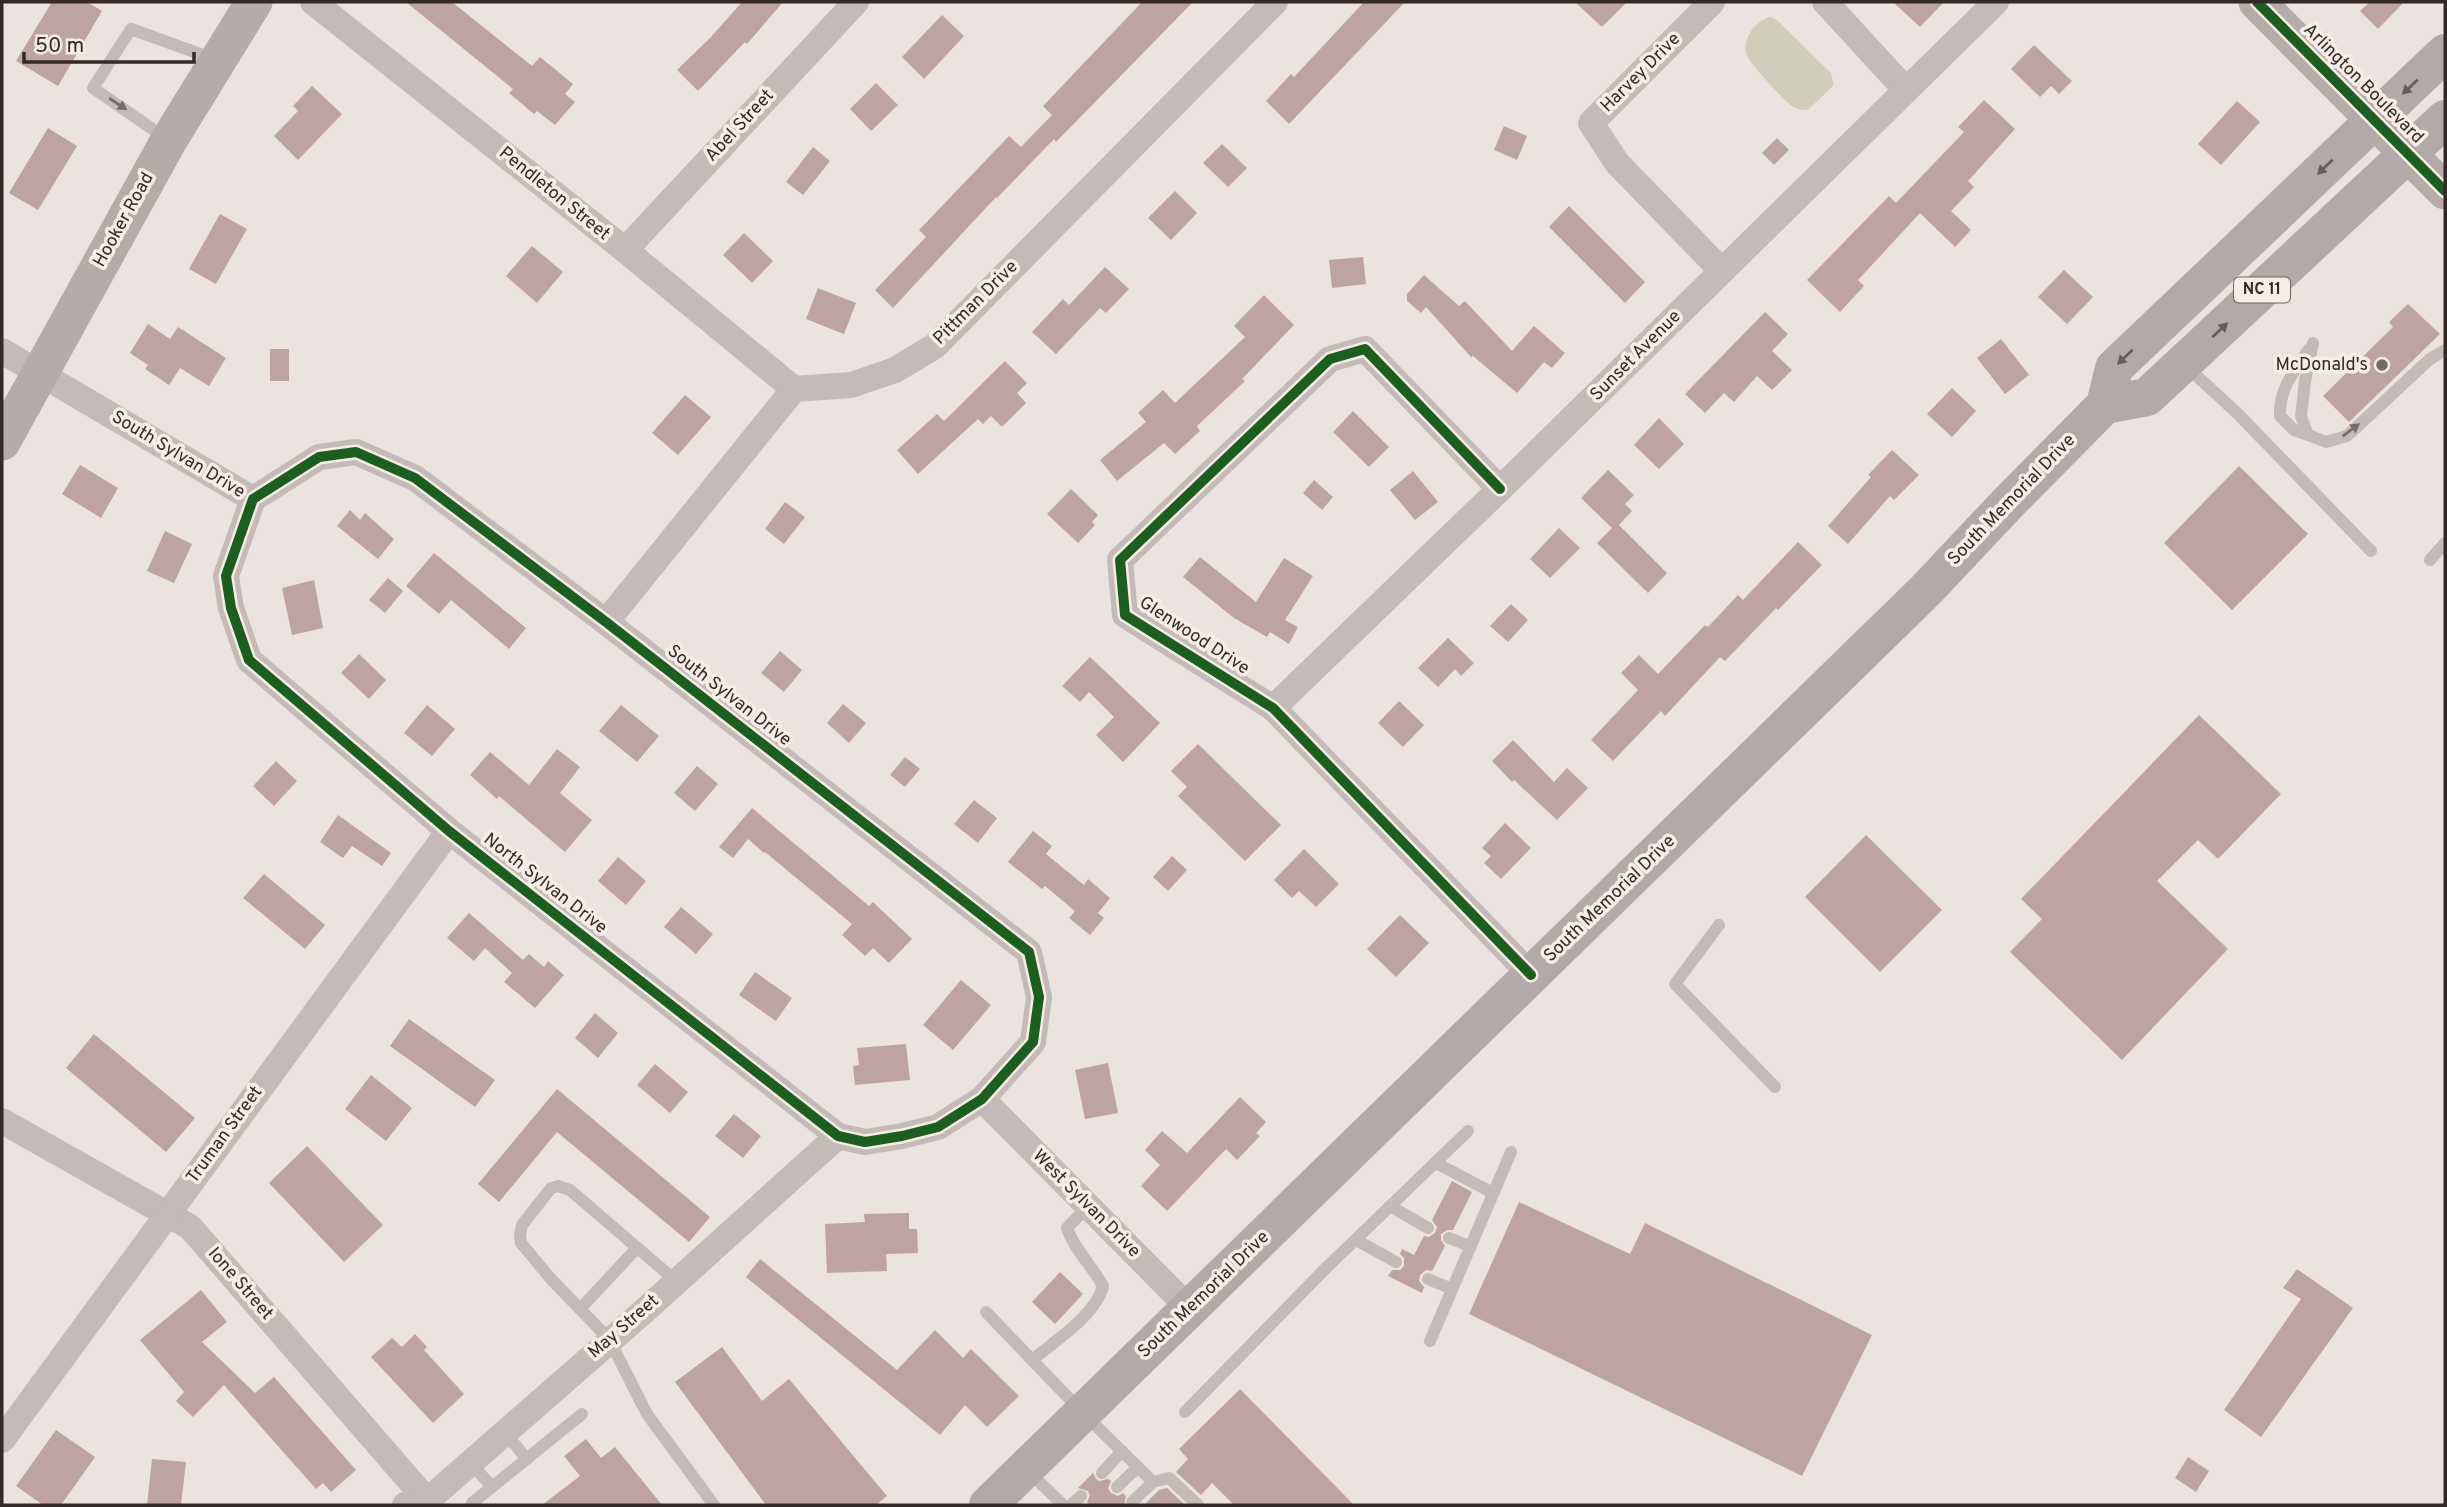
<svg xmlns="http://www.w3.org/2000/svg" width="2447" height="1507" font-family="Overpass,sans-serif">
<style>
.green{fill:#d0ceba}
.building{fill:#bda4a2}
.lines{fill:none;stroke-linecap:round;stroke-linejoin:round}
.service{stroke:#c4bbb8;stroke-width:12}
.minor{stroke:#c4bbb8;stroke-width:26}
.secondary{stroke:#b5aca9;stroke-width:37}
.primary{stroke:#b2aaa8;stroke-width:38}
.cycleway-casing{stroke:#f8ece6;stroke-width:15}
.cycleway{stroke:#1b5e20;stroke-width:10}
.oneway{fill:#665d5b}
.oneway2{fill:#756b68}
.poi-dot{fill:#746a67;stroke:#f8ece6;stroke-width:2.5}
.labels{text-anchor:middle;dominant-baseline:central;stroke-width:7;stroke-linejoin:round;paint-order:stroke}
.shield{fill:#f8ece6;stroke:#6f6460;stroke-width:2}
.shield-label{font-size:16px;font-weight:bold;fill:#342927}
.street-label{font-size:18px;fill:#342927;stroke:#f8ece6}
.poi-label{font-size:18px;fill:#342927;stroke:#f8ece6;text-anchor:end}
</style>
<rect width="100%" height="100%" fill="#ebe3df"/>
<path class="green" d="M1770 17 1777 20 1831 73 1834 85 1808 110C1802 110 1796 109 1792 106 1786 103 1749 62 1747 56 1741 40 1755 21 1770 17Z"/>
<g class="building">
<path d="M52 2H87L102 11 58 86 16 61Z"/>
<path d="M406 2H452L532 66 540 57 573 84 565 94 575 102 555 125 537 111 534 114 509 93 513 89Z"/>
<path d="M742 2H783L747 44 745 42 698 91 677 70 711 37Z"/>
<path d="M1142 2H1193L1056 142 1054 139 997 198 996 197 893 308 875 290 926 237 919 230 1009 136 1021 147 1052 115 1043 106Z"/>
<path d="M1364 2H1405L1289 124 1266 101 1291 74 1294 77Z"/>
<path d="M1575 2H1627L1602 27Z"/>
<path d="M1893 2H1944L1920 27Z"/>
<path d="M2370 2H2404L2378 29 2360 11Z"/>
<path d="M942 15 964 36 924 79 902 57Z"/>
<path d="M2034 45 2072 81 2059 94 2051 86 2040 97 2011 69Z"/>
<path d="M876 83 898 105 871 131 850 109Z"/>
<path d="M312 86 342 114 298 160 274 136 298 111 293 106Z"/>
<path d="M1984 100 2015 129 1968 181 1974 187 1951 211 1971 230 1955 247 1920 213 1858 280 1864 286 1840 312 1807 280 1889 196 1896 203 1964 132 1958 127Z"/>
<path d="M2237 101 2260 122 2221 165 2198 144Z"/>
<path d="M1504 126 1527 136 1517 160 1494 150Z"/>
<path d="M48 128 77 146 38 210 9 193Z"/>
<path d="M1777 138 1789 150 1774 165 1762 153Z"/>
<path d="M1222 144 1247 168 1228 187 1203 163Z"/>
<path d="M813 147 830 161 803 195 786 182Z"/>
<path d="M1175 191 1197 213 1171 240 1148 218Z"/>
<path d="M1569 206 1645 282 1625 303 1549 227Z"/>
<path d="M220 214 247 229 216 284 189 269Z"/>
<path d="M744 233 773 261 752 283 723 255Z"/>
<path d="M532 246 563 272 537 303 506 276Z"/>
<path d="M1363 257 1366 284 1332 288 1329 260Z"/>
<path d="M1105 267 1129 289 1106 313 1100 308 1056 354 1032 332 1063 299 1069 305Z"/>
<path d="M2064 270 2093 297 2067 324 2038 297Z"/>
<path d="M1424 275 1459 306 1465 301 1512 351 1534 326 1565 353 1552 368 1544 362 1517 393 1473 356 1471 357 1426 307 1421 313 1407 301V294Z"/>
<path d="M818 288 856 303 844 334 806 319Z"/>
<path d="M1264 295 1294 325 1242 379 1245 381 1197 426 1200 431 1175 454 1164 443 1117 481 1100 460 1146 422 1138 413 1163 390 1175 403 1245 337 1234 326Z"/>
<path d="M2408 304 2440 334 2349 422 2323 396 2393 327 2389 322Z"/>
<path d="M1765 312 1788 334 1772 351 1792 370 1772 390 1757 376 1734 402 1724 393 1705 413 1685 394Z"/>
<path d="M148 324 170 339 178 327 226 358 209 386 180 368 169 385 145 369 148 365 130 353Z"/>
<path d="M2001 339 2029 375 2005 394 1977 358Z"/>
<rect x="270" y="349" width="19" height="32"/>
<path d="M1005 361 1027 383 1017 393 1026 403 1002 427 991 416 983 424 978 419 918 474 897 450 937 414 944 421Z"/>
<path d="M1952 388 1976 411 1952 437 1927 414Z"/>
<path d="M685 395 711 417 678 455 652 433Z"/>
<path d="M1353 411 1389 447 1369 467 1333 432Z"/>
<path d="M1659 418 1684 444 1659 469 1634 445Z"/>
<path d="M1892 450 1919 475 1894 500 1890 496 1848 544 1828 526 1871 477 1868 475Z"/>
<path d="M80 465 118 488 101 518 62 494Z"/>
<path d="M2239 466 2308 534 2232 610 2164 543Z"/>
<path d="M1608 470 1634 495 1625 504 1632 511 1619 525 1667 573 1648 593 1597 543 1612 528 1581 498Z"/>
<path d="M1413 471 1438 502 1415 520 1390 490Z"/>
<path d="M1314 480 1333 497 1322 510 1303 493Z"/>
<path d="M1071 489 1098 515 1092 522 1095 525 1078 543 1047 514Z"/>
<path d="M785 502 805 517 784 544 765 529Z"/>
<path d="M350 510 360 520 365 513 394 539 378 559 337 526Z"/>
<path d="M1559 528 1580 548 1550 578 1530 559Z"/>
<path d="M165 531 192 544 174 583 147 571Z"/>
<path d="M1798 542 1822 565 1778 610 1776 608 1725 661 1720 657 1665 716 1661 711 1613 761 1591 740 1638 690 1621 673 1639 655 1658 674 1705 625 1708 627 1738 595 1743 600Z"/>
<path d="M434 553 526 628 509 649 451 600 439 614 406 586Z"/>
<path d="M1200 557 1256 602 1284 558 1313 576 1285 620 1298 627 1289 644 1270 632 1267 637 1234 618 1183 577Z"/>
<path d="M388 578 403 591 385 613 369 600Z"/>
<path d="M314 580 323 628 292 635 282 588Z"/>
<path d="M1511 604 1528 620 1508 642 1490 626Z"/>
<path d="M1448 638 1474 663 1461 676 1455 669 1438 687 1418 668Z"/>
<path d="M780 651 802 670 784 692 761 673Z"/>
<path d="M359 654 386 680 369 699 341 673Z"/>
<path d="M1090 657 1160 723 1123 762 1096 735 1114 717 1089 692 1080 702 1062 686Z"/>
<path d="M1399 701 1424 725 1403 747 1378 723Z"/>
<path d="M843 704 866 723 849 743 827 723Z"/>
<path d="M427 705 455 729 432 756 404 733Z"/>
<path d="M621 705 659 736 637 762 599 731Z"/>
<path d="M2199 715 2281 794 2218 859 2198 840 2157 881 2228 949 2122 1060 2010 952 2042 919 2021 899Z"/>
<path d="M1513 740 1554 782 1567 768 1588 788 1557 820 1514 780 1512 782 1492 761Z"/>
<path d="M1198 744 1281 825 1245 861 1178 796 1187 787 1171 771Z"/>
<path d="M557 749 580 767 560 793 592 820 565 852 499 796 497 799 470 775 490 752 529 785Z"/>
<path d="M905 757 920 769 905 787 890 775Z"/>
<path d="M276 761 297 781 274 806 253 786Z"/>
<path d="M697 766 718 784 695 811 674 793Z"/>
<path d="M974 800 997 818 978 843 954 824Z"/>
<path d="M752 808 869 906 873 902 912 939 889 963 873 948 865 956 842 935 852 924 765 852 764 853 748 839 733 858 719 847Z"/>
<path d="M338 815 391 853 382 866 352 846 343 858 320 842Z"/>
<path d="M1505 823 1531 848 1501 879 1484 863 1491 856 1482 848Z"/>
<path d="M1033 831 1052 846 1046 854 1084 885 1088 879 1110 898 1098 913 1104 918 1090 935 1069 918 1075 911 1045 886 1042 889 1008 862Z"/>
<path d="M1866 835 1942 910 1880 972 1805 897Z"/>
<path d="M1304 849 1339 884 1316 907 1299 891 1292 898 1274 880Z"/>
<path d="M1172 856 1187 870 1168 891 1153 877Z"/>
<path d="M618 857 646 881 626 905 598 881Z"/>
<path d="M264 874 325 925 305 949 243 898Z"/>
<path d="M681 907 713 934 696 954 664 927Z"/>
<path d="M469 913 523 960 529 954 544 967 548 961 564 975 535 1008 504 982 512 973 485 948 474 961 447 938Z"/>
<path d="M1400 915 1429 943 1396 977 1367 949Z"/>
<path d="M755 972 792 998 776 1021 739 995Z"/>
<path d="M961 980 991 1005 953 1050 923 1025Z"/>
<path d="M595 1013 618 1033 598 1058 575 1038Z"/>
<path d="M409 1019 495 1080 475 1107 390 1046Z"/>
<path d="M94 1034 195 1118 166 1152 66 1068Z"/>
<path d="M906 1044 910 1080 855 1085 853 1066 859 1065 857 1048Z"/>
<path d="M1108 1063 1118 1113 1085 1119 1075 1070Z"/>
<path d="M655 1064 688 1092 670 1113 637 1085Z"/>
<path d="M371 1075 412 1108 386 1141 345 1109Z"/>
<path d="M557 1089 710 1217 689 1242 557 1132 499 1202 478 1184Z"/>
<path d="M1240 1097 1266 1122 1256 1133 1260 1136 1237 1160 1226 1149 1167 1211 1141 1186 1160 1165 1145 1150 1162 1131 1187 1153Z"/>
<path d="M734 1114 761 1136 743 1158 715 1136Z"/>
<path d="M307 1146 383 1225 344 1262 269 1183Z"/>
<path d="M1452 1181 1472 1192 1453 1230H1447L1441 1234V1240L1445 1246 1432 1271 1426 1270 1420 1275 1419 1281 1424 1287 1422 1293 1388 1276 1392 1270H1400L1404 1266V1258L1400 1254 1402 1249 1414 1255 1424 1236 1429 1237 1435 1233 1437 1227 1432 1220Z"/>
<path d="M1519 1202 1630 1254 1645 1223 1872 1335 1802 1476 1469 1314Z"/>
<path d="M909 1213V1229H917L918 1253 886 1254 887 1271 827 1273 825 1224 865 1222 864 1214Z"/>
<path d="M760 1259 897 1370 935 1330 963 1358 971 1349 1019 1396 987 1427 965 1405 940 1435 746 1277Z"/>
<path d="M2297 1269 2353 1308 2261 1437 2224 1410 2301 1299 2283 1288Z"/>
<path d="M1060 1272 1083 1294 1055 1324 1032 1302Z"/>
<path d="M201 1290 227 1322 202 1342 255 1393 274 1377 356 1470 331 1492 323 1483 316 1489 224 1385 193 1417 176 1401 184 1392 140 1340Z"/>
<path d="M415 1334 427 1347 424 1350 464 1394 433 1423 371 1357 392 1338 402 1347Z"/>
<path d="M722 1347 762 1401 789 1379 887 1496 876 1505H766L675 1382Z"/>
<path d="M1240 1389 1354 1505H1234L1212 1483 1201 1495 1176 1472 1188 1459 1179 1449Z"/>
<path d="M56 1430 95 1457 61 1505H43L16 1486Z"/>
<path d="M586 1439 601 1458 615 1447 662 1505H542L580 1476 564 1456Z"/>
<path d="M2188 1457 2209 1471 2196 1492 2175 1478Z"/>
<path d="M152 1459 186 1462 181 1505H147Z"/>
<path d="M1093 1473 1096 1479 1099 1481 1108 1479 1111 1481 1108 1488 1111 1493 1118 1496 1123 1493 1126 1496 1124 1505H1091L1087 1502 1090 1495 1088 1491 1078 1488Z"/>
<path d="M1167 1488 1185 1505H1144L1159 1490Z"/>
</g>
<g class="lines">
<g class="service">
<path d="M167 139 93 88 131 29 214 59"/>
<path d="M2313 343 2305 381 2301 416 2308 435 2326 442 2347 436 2430 359 2445 350"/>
<path d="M2186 366 2237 413 2371 551"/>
<path d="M2308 435 2294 430 2280 416C2279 388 2294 372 2309 349"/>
<path d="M2430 560 2445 543"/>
<path d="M1719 925 1675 984 1775 1087"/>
<path d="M1436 1163 1493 1193"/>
<path d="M1390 1206 1428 1228"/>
<path d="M1449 1238 1470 1246"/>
<path d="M1356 1240 1396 1262"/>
<path d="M1428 1279 1452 1289"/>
<path d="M676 1281 570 1190 558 1186 551 1188 522 1225 520 1235 521 1243 551 1279 609 1339 647 1414 714 1505"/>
<path d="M580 1309 637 1248"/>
<path d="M986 1312 1083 1413 1153 1482 1132 1502"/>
<path d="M1430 1341 1511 1152"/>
<path d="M1032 1360C1055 1341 1096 1315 1103 1286 1092 1266 1074 1249 1067 1228L1088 1206"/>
<path d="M1185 1412 1326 1268 1468 1131"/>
<path d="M504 1432 527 1459"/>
<path d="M470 1462 492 1487 472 1503 474 1505"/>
<path d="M1028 1471 1063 1505"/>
<path d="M1102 1473 1122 1451"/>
<path d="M1153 1482 1169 1478 1198 1505"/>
<path d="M492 1487 582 1414"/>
<path d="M1117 1487 1138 1467"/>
<path d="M1071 1505 1081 1496"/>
</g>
<g class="minor">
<path d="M313 2 625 250 794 389"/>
<path d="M1712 2 1591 123 1617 163 1722 271"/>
<path d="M1825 2 1906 90"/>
<path d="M625 250 856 2"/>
<path d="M2 351 253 499"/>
<path d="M356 452 415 478 606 622 1029 952 1039 997 1033 1042 982 1099 938 1127 902 1136 865 1142 838 1136 449 831 249 660 231 608 226 576 253 499 319 457Z"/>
<path d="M1500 489 1365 349 1330 359 1120 560 1125 615 1273 708 1531 975"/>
<path d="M606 622 794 389 851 385 895 370 935 346 1275 2"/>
<path d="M1273 708 1500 489 1996 2"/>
<path d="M982 1099 1190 1309"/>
<path d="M2 1121 190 1227 431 1505"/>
<path d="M2 1440 449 831"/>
<path d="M405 1505 428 1500 643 1312 838 1136"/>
</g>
<g class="secondary">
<path d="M2257 2 2445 191"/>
<path d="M2 442 169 140 254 2"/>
</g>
<g class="primary">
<path d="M2105 405 2147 397 2445 119"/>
<path d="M988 1505 1926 590 2008 503 2105 405 2114 368 2445 53"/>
</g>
<defs>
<g id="cycleway">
<path d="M2257 2 2445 191"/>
<path d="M356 452 415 478 606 622 1029 952 1039 997 1033 1042 982 1099 938 1127 902 1136 865 1142 838 1136 449 831 249 660 231 608 226 576 253 499 319 457Z"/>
<path d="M1500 489 1365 349 1330 359 1120 560 1125 615 1273 708 1531 975"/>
</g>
</defs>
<use href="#cycleway" class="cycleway-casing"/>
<use href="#cycleway" class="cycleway"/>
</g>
<defs><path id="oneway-solid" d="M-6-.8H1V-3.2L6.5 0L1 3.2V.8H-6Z" transform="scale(1.75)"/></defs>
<g class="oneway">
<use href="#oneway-solid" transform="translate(2410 87) rotate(137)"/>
<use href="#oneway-solid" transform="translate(2325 167) rotate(136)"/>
<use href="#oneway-solid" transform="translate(2220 330) rotate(-43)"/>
<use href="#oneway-solid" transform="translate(2125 357) rotate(136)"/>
</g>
<g class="oneway2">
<use href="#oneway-solid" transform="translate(118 104) rotate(34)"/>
<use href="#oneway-solid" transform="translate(2351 430) rotate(-37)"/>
</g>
<circle class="poi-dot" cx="2382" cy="365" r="7"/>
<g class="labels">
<rect class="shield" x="2234" y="277.5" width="56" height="25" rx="5"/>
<g class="shield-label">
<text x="2262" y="290">NC 11</text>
</g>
<g class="street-label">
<text transform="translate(1641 73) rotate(-45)">Harvey Drive</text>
<text transform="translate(2363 84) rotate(45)">Arlington Boulevard</text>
<text transform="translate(740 126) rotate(-47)">Abel Street</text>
<text transform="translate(554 194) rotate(39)">Pendleton Street</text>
<text transform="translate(124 220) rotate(-61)">Hooker Road</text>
<text transform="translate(976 303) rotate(-45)">Pittman Drive</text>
<text transform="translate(1636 356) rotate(-45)">Sunset Avenue</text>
<text transform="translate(178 455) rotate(31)">South Sylvan Drive</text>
<text transform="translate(2012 500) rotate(-46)">South Memorial Drive</text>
<text transform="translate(1194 636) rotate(33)">Glenwood Drive</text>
<text transform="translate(729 696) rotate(38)">South Sylvan Drive</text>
<text transform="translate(545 884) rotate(38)">North Sylvan Drive</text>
<text transform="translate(1610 899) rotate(-44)">South Memorial Drive</text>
<text transform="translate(225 1135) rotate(-54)">Truman Street</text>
<text transform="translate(1086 1204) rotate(45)">West Sylvan Drive</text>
<text transform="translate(240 1284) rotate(49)">Ione Street</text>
<text transform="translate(1204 1295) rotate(-44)">South Memorial Drive</text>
<text transform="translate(624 1327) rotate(-41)">May Street</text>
</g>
<g class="poi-label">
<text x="2368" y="365">McDonald's</text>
</g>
</g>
<rect width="2447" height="1507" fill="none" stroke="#342927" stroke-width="7"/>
<path d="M24 52v10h170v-10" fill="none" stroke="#342927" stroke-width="3.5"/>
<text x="35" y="52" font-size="21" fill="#342927" stroke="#f8ece6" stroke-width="5" paint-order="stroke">50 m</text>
</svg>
